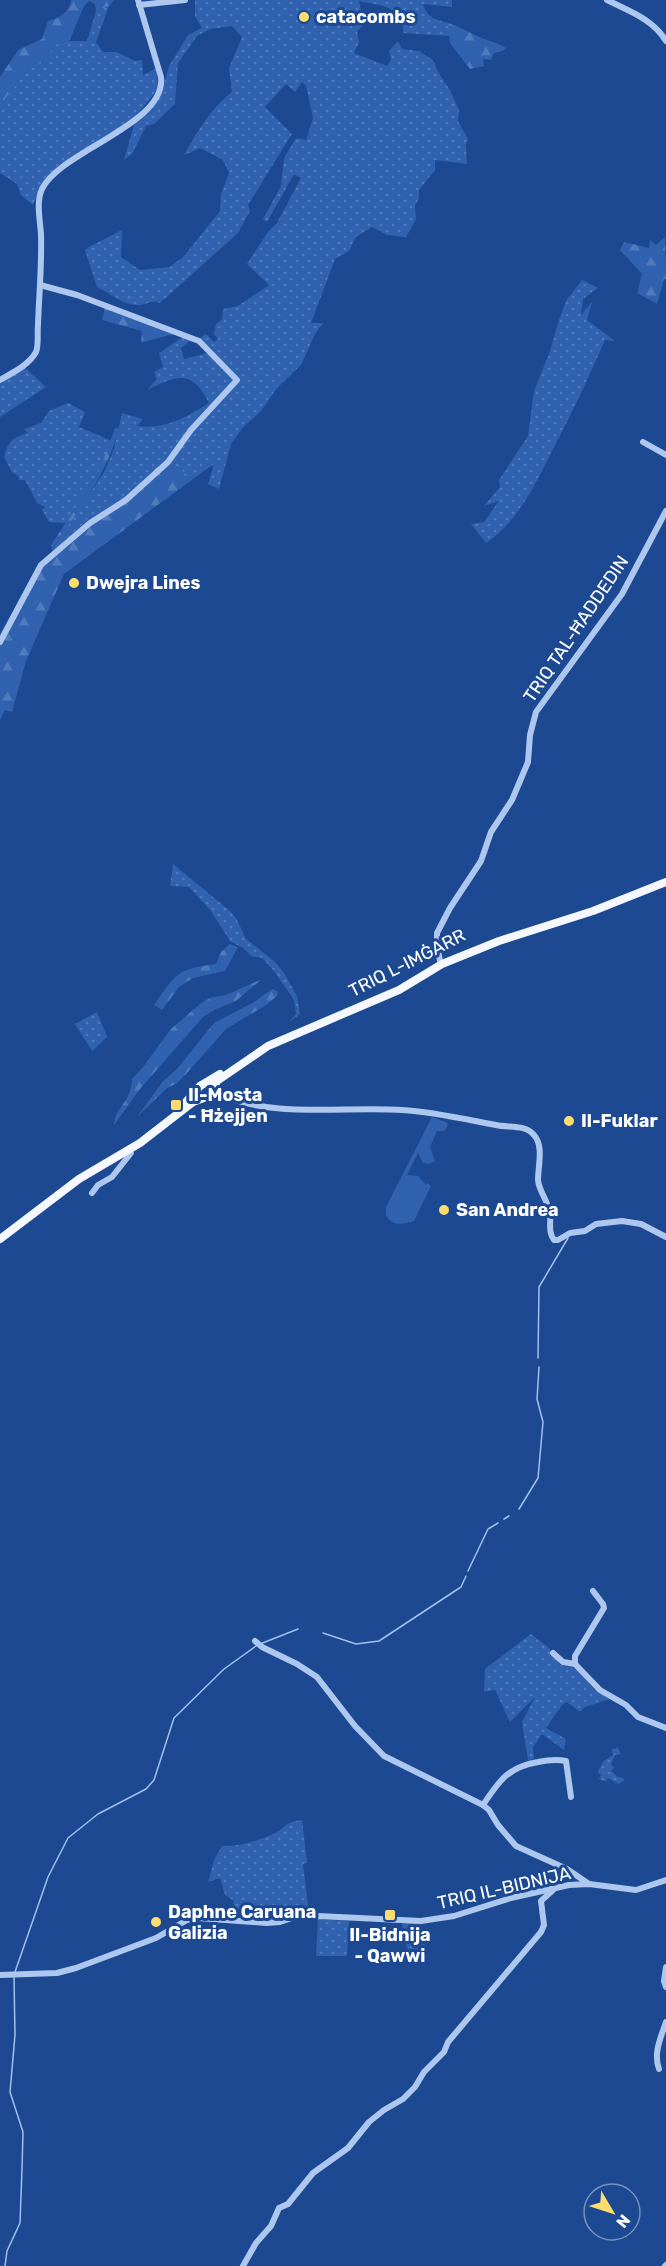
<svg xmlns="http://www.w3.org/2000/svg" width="666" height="2266" font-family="Rubik,sans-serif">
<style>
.grass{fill:url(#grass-dots)}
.forest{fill:url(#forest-firs)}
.garden{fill:#3062b0}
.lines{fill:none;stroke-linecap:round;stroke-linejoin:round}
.stream{stroke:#a1c1f0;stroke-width:1.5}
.minor{stroke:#adc7ee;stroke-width:6}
.major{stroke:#f5f8ff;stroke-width:8}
.poi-dot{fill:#fedd6c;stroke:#1c4992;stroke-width:2}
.labels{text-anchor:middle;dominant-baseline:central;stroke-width:6;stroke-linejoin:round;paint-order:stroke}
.poi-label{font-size:18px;font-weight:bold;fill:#fff;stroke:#1c4992;text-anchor:start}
.street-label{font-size:18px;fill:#fff;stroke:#1c4992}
</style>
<defs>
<pattern id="grass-dots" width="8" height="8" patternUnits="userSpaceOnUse" patternTransform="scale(1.5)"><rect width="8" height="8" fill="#3062b0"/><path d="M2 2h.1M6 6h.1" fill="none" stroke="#4f7abc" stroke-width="1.8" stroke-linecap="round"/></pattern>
<pattern id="forest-firs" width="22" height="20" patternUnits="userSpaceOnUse" patternTransform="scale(1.5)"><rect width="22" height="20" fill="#3062b0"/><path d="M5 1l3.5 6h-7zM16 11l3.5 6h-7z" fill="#4f7abc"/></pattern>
</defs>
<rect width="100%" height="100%" fill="#1c4992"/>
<g class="grass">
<path d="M195 0H452V7L423 4C427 18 436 20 448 23L450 36 403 33V21L401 14 384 6 359 1 361 10 356 13 368 21 357 31 359 42 354 53 387 66 391 60 389 51 398 41 402 49 419 51 433 60 438 72 450 90 459 110 458 121 468 139 466 144 467 164 435 160V170L419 190V198L415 206 416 219 406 237 387 235 372 227 356 237 349 251 335 259 311 323H323L315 334 301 365 277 388 261 411 243 427 231 444 219 489 208 484 214 464 193 479 178 468 169 458 122 499 119 495 89 518 55 551 52 550 104 472 114 449 122 413 143 419 137 426C165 430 186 417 209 403 192 369 177 375 147 390L157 379 154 372 163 367 159 353 183 337 191 340 181 348 184 359 212 352 199 339 206 334 214 342 218 339 214 334 216 324 222 320 223 309 238 306 269 285 247 264 268 232 277 223 301 178 294 174 267 222 263 219 281 186 284 158 296 138 306 140 313 118 306 86 302 82 295 92 286 84 265 107 292 134 248 205 250 211 238 233 160 303C149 299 147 306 137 305 124 305 109 293 97 287L85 250 89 247 122 230 121 257 140 270 170 267 184 256 220 211 221 194 229 173 223 160 200 148 184 155C197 132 211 108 232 92L229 68 242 37 232 26 210 29 197 36 178 63 175 104 154 124 146 126 132 154 124 160 134 125 162 92 169 66 188 35 202 28 195 16Z"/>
<path d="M109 6 96 42 103 52H117L135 61 142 60 143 75 157 68 158 89 136 116 44 182 33 205 21 195 17 184 0 173V105L33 64H40L61 39 69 41H87L96 11Z"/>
<path d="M582 280 598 288 583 299 581 315 592 302 587 320 615 341 605 340C589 377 572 413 553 449 536 483 518 522 486 543L471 524 484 522 499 501 484 506 500 487 499 480 528 436 534 391 550 351 558 323 566 301Z"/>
<path d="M24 367 46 387 0 417V381Z"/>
<path d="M68 403 85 412 79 427 112 441 99 472 66 523 49 522 42 510 45 507 37 503 25 480H18L19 477 12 472 4 457C8 442 13 437 28 433L24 429 41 423 49 411Z"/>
<path d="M173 864 230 911 236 918 246 939 274 961 284 973 297 996 300 1014 289 1022 296 1014 294 1000 274 971 262 958 251 956 243 948 230 941 211 911 189 887 170 886Z"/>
<path d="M97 1012 107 1037 92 1051 75 1024Z"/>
<path d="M531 1634 549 1648 560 1665 577 1668 593 1688 610 1699 585 1707 580 1712 567 1702 562 1705 546 1728 566 1739 564 1750 542 1734 533 1747 534 1759 528 1760 522 1722 535 1697 510 1722 495 1690 484 1692 485 1669Z"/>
<path d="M617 1746 621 1754 615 1755 611 1764 614 1768 611 1771 618 1777 623 1778 624 1781 618 1784 608 1778 606 1782 599 1779 601 1775 598 1773V1771L604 1761 613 1755 612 1748 616 1749Z"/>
<path d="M302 1820 307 1863 303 1864 309 1913C291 1910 269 1927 252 1919 246 1915 239 1909 233 1904L234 1901 225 1895 220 1878 208 1882 214 1860 222 1846C239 1847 257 1841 273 1834 286 1828 284 1822 302 1820Z"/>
<path d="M318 1919 349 1921 347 1956H316Z"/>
<path d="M402 1922 420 1923 426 1951 414 1959 403 1940Z"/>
</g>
<g class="forest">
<path d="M71 0H114L109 6 96 11 95 4 89 1 84 6 69 41 61 39 40 64H33L0 105V77L18 50 42 39 48 21C58 19 70 12 71 0Z"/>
<path d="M448 23C461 27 472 34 484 39 492 42 498 43 506 48L503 51 494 53 491 60 483 59 484 66 470 69 450 43Z"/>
<path d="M665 237 666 279H664L657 304 637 293 642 274 620 250 624 242 649 248 650 240 656 245Z"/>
<path d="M105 307 173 334 141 343 142 331 102 320Z"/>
<path d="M115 428 119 429C107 474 78 511 52 550L51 545 99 472Z"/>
<path d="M169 458 178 468 193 479 64 574 26 661 12 712 5 710 0 720V638L35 575V570L89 518 118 495 122 498 154 469V463L160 465Z"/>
<path d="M230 944 238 947 225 971 193 978 179 987 162 1010 154 1005C176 974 176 969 216 964L221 952Z"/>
<path d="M262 979 236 1001 216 1009 203 1017 140 1089 114 1125C114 1108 132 1102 132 1079L143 1067 171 1029 200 1004 210 998 226 995Z"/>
<path d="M272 989 277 991 278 995 266 1005 226 1029 187 1073 176 1084 167 1088 138 1116 163 1081 177 1069 214 1023 254 1002Z"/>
</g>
<path class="garden" d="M432 1117 448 1123 445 1131H437L430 1147 435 1161 429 1164 423 1163 418 1153 407 1175 418 1176 426 1185 428 1183 431 1186 414 1221C404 1224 392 1227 386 1215V1207Z"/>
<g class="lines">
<g class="stream">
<path d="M538 1358 539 1287 568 1238"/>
<path d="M519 1509 538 1478 543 1422 537 1399 539 1367"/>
<path d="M504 1519 509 1516"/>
<path d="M468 1571 488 1529 498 1523"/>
<path d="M323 1633 356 1644 379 1641 461 1587 466 1576"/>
<path d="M260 1644 298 1629"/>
<path d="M15 1972 48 1877 68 1838 98 1814 146 1789 154 1780 174 1718 224 1669 256 1646"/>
<path d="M5 2266 7 2251 20 2223 22 2169 23 2132 10 2092 15 2035 14 1976"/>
</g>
<g class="minor">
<path d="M607 0C629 11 653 19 666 41"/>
<path d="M139 5 185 0"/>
<path d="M0 380C12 373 29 365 36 352 39 345 37 333 38 325 39 295 42 264 41 234 40 220 36 202 42 189 60 151 167 124 161 77L138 0"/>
<path d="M643 442 666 455"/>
<path d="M0 642 41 565 90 523 126 500 168 462 191 430 237 380 199 341 77 295 40 285"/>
<path d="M440 961 437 945V933L450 908 481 861 491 832 512 800 528 762 530 735 536 712 622 594 666 511"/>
<path d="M212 1091C272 1120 338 1106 402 1110 434 1112 464 1119 496 1125 509 1128 525 1124 534 1135 544 1146 538 1166 538 1180 539 1192 549 1202 550 1214 551 1224 548 1232 554 1240H558L570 1233 585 1231 596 1224 622 1221 641 1224 666 1237"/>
<path d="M92 1193 98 1185 112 1177 131 1153 129 1150"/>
<path d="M255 1641 262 1647 297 1664 317 1677 355 1726 384 1756 483 1805 489 1810 498 1825 516 1846 567 1869 589 1884"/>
<path d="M553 1653 563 1662 575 1664 600 1690 626 1705 638 1717 666 1728"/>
<path d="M575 1664V1656L604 1608 603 1604 593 1591"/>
<path d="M483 1805C499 1781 508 1767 538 1762 548 1760 555 1759 566 1761L571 1797"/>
<path d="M666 1967 664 1981 666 1987"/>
<path d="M0 1975 57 1973 76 1968 156 1938 187 1920 198 1918 267 1923 280 1922 295 1917 318 1916 421 1921 454 1916 511 1898 569 1885 589 1884 636 1890 666 1880"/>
<path d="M659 2069C653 2053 661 2037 666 2022"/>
<path d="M243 2266 256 2243 271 2226 279 2208 288 2204 313 2173 348 2148 369 2122 384 2110 403 2099 415 2087 424 2072 444 2052 448 2042 541 1932 544 1925 541 1901 553 1890"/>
<path d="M665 2266 666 2265"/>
</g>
<g class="major">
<path d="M186 1102 200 1086 220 1074"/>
<path d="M0 1239 79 1179 140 1143 193 1102 209 1096 217 1081 268 1046 399 990 442 964 499 941 593 911 666 882"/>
</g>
</g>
<g class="poi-dot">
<circle cx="304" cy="17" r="6"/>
<circle cx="74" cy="583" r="6"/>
<rect x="170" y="1099" width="12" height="12" rx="3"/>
<circle cx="569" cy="1121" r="6"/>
<circle cx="444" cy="1210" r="6"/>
<rect x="384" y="1909" width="12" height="12" rx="3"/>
<circle cx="156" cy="1922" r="6"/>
</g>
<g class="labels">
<g class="poi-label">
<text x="316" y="17">catacombs</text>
<text x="86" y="583">Dwejra Lines</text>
<text x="188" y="1095">Il-Mosta<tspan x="188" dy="21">- Ħżejjen</tspan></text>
<text x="581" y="1121">Il-Fuklar</text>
<text x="456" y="1210">San Andrea</text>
<text x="168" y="1912">Daphne Caruana<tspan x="168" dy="21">Galizia</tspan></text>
<text x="390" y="1935" text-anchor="middle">Il-Bidnija<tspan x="390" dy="21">- Qawwi</tspan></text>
</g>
<g class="street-label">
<text transform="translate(576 629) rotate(-56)">TRIQ TAL-ĦADDEDIN</text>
<text transform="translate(407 963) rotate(-27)">TRIQ L-IMĠARR</text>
<text transform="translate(504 1888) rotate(-13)">TRIQ IL-BIDNIJA</text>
</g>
</g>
<g transform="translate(612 2212) rotate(129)"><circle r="28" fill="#1c4992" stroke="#7792be" stroke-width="1.5"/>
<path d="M0-4.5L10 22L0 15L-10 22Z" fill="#fedd6c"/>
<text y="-9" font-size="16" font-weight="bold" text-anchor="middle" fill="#ffffff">N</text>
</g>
</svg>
